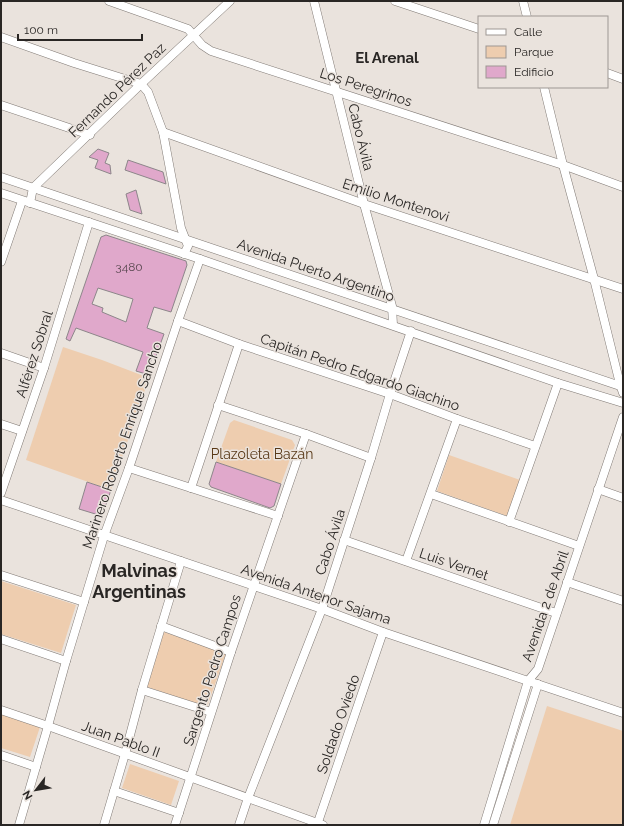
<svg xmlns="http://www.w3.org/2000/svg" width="624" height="826" font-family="Raleway,sans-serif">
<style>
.green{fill:#eecdaf}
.building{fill:#e0a8cb;stroke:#8d868a;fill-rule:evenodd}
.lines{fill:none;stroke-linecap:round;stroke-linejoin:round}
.minor-casing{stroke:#817a75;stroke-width:9}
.minor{stroke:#fff;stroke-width:8}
.labels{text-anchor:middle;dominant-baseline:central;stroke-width:3;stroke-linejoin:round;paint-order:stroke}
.number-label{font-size:12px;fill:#57464e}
.street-label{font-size:14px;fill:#292624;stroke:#eae3dd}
.park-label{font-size:14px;fill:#593918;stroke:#eae3dd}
.neighbourhood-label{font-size:15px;font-weight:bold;fill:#292624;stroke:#eae3dd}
.district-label{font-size:18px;font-weight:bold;fill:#292624;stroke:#eae3dd}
</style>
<rect width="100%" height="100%" fill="#eae3dd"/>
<g class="green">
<path d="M63 347 102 360 149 378 111 490 26 460Z"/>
<path d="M234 420 292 440 295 445 281 484 216 462 230 423Z"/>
<path d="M449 455 520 480 507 516 437 491Z"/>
<path d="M1 581 76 605 61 653 1 634Z"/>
<path d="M164 632 226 653 207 707 147 687Z"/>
<path d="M547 706 623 731V825H510Z"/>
<path d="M1 714 40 727 30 757 1 748Z"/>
<path d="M130 764 179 781 171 805 122 788Z"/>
</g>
<g class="building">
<path d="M98 149 109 153 105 163 110 165 111 174 95 168 98 160 89 157Z"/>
<path d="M128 160 163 172 166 184 125 170Z"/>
<path d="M136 190 142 214 130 210 126 194Z"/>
<path d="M106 235 186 261 187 265 171 312 154 307 147 328 164 334 156 356 153 355 146 374 136 371 143 352 76 328 70 341 66 339 101 237ZM98 288 133 299 126 322 102 312 103 308 92 304Z"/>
<path d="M216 462 281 484 274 506 270 508 211 487 209 484Z"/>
<path d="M87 482 111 490 102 516 79 509Z"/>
</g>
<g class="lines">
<defs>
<g id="minor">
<path d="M109 1 188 29 202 45 211 51 563 165 623 187"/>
<path d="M314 1 364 204 392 306 393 325"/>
<path d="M395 1 479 29"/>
<path d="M523 1 527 17"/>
<path d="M1 37 74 63 141 84 148 92 163 132 181 228 188 246 184 254"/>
<path d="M607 73 623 79"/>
<path d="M544 87 563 165 594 279 620 384 623 393"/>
<path d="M1 105 90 135"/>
<path d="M163 132 364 204 623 289"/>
<path d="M1 177 623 387"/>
<path d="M1 193 200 259 558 383 623 403"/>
<path d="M30 203 33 188 141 84 230 1"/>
<path d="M1 262 22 201"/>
<path d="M178 321 239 344 390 394 457 419 535 446"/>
<path d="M1 353 44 368"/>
<path d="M218 405 306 434 371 458"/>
<path d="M1 424 22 431"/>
<path d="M129 468 278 516"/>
<path d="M191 488 239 344"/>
<path d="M598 489 623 498"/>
<path d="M1 493 44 368 89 222"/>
<path d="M431 494 579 546"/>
<path d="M1 500 322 609 383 632 623 713"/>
<path d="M509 522 558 383"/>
<path d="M344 540 556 613"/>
<path d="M406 561 457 419"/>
<path d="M1 575 84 602"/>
<path d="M567 582 623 601"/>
<path d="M161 626 231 652"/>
<path d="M1 639 66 661"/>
<path d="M142 690 211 712"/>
<path d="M1 710 48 726 323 825"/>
<path d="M1 755 36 767"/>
<path d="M114 791 179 813"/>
<path d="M19 825 48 726 66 661 104 536 129 468 178 321 200 259"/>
<path d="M104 825 125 754 142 690 181 561"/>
<path d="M175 825 231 652 306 434"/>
<path d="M239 825 248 798 322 609 371 458 390 394 411 331"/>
<path d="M317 825 383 632"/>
<path d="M484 825 528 681 538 669 623 417"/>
<path d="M493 825 538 684"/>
</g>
</defs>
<use href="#minor" class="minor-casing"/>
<use href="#minor" class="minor"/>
</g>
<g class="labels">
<g class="number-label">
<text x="129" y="267">3480</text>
</g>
<g class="street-label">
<text transform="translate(366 87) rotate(18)">Los Peregrinos</text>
<text transform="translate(117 90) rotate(-44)">Fernando Pérez Paz</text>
<text transform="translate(361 137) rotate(76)">Cabo Ávila</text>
<text transform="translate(396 200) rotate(18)">Emilio Montenovi</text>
<text transform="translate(316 270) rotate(19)">Avenida Puerto Argentino</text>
<text transform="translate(34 354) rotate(-72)">Alférez Sobral</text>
<text transform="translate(360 372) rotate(19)">Capitán Pedro Edgardo Giachino</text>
<text transform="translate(122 445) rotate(-71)">Marinero Roberto Enrique Sancho</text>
<text transform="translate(330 542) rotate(-72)">Cabo Ávila</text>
<text transform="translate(454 564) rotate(19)">Luis Vernet</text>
<text transform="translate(316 594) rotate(19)">Avenida Antenor Sajama</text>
<text transform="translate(545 606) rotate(-71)">Avenida 2 de Abril</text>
<text transform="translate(212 670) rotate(-72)">Sargento Pedro Campos</text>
<text transform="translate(338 724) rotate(-71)">Soldado Oviedo</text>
<text transform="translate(121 739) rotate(20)">Juan Pablo II</text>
</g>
<g class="park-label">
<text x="262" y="454">Plazoleta Bazán</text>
</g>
<g class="neighbourhood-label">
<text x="387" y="58">El Arenal</text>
</g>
<g class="district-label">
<text x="139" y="570">Malvinas<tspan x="139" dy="21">Argentinas</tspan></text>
</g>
</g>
<rect width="624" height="826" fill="none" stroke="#292624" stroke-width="4"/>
<rect x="478" y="16" width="130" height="72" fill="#eae3dd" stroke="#9d9793"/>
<rect x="486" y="29" width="20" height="6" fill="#ffffff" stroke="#9d9793"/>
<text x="514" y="36" font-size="12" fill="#292624">Calle</text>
<rect x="486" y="46" width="20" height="12" fill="#eecdaf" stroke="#9d9793"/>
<text x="514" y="56" font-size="12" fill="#292624">Parque</text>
<rect x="486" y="66" width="20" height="12" fill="#e0a8cb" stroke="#9d9793"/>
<text x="514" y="76" font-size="12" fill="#292624">Edificio</text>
<g transform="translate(36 790) rotate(239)" stroke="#eae3dd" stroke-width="3" paint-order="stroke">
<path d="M0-3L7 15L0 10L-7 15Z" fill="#292624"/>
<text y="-6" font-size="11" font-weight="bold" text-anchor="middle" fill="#292624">N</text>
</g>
<path d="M18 34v6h124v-6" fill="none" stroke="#292624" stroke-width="2"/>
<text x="24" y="34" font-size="12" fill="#292624" stroke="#eae3dd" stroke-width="3" paint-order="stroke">100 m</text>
</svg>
